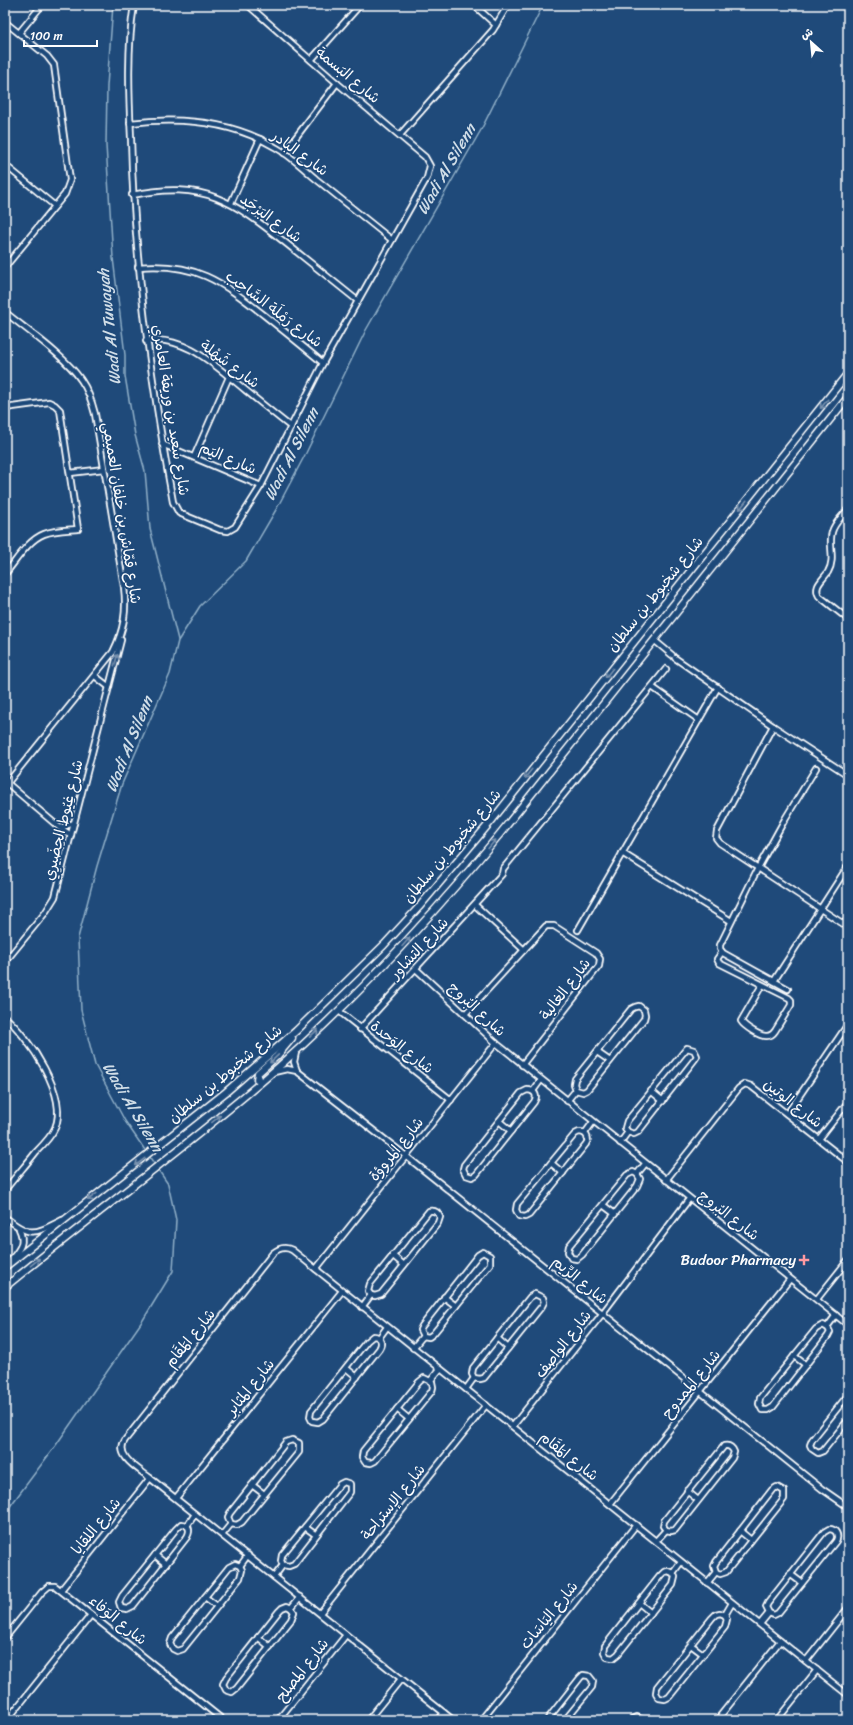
<svg xmlns="http://www.w3.org/2000/svg" width="853" height="1725" font-family="Sriracha,'Playpen Sans Arabic',sans-serif">
<style>
.lines{fill:none;stroke-linecap:round;stroke-linejoin:round}
.stream{stroke:#91b0c8;stroke-width:1.5}
.minor-casing{stroke:#fff;stroke-width:8}
.major-casing{stroke:#fff;stroke-width:9}
.minor{stroke:#1f4a7a;stroke-width:4.5}
.major{stroke:#1f4a7a;stroke-width:6}
.oneway{stroke:#7992af}
.poi-dot{fill:#ff9aa2;stroke:#1f4a7a;stroke-width:1.5}
.labels{text-anchor:middle;dominant-baseline:central;stroke-width:3.5;stroke-linejoin:round;paint-order:stroke}
.street-label{font-size:15px;fill:#fff;stroke:#1f4a7a}
.poi-label{font-size:15px;fill:#fff;stroke:#1f4a7a;text-anchor:end}
.water-label{font-size:16px;font-style:italic;fill:#d1dee8;stroke:#1f4a7a}
</style>
<rect width="100%" height="100%" fill="#1f4a7a"/>
<filter id="ink" filterUnits="userSpaceOnUse"><feTurbulence type="fractalNoise" baseFrequency=".025" numOctaves="2"/><feDisplacementMap in="SourceGraphic" scale="8" xChannelSelector="R" yChannelSelector="G"/><feConvolveMatrix kernelMatrix="1 2 1 2 8 2 1 2 1" color-interpolation-filters="sRGB"/></filter>
<g filter="url(#ink)">
<g class="lines">
<g class="stream">
<path d="M113 5 107 86 106 145 113 258 125 355V376L135 435 145 471 150 529 178 640"/>
<path d="M147 1153 125 1121 95 1065 81 1010 78 938 97 866 122 784 170 674 178 641 200 606 246 561 277 508 306 453 366 330 481 130 543 5"/>
<path d="M149 1156 155 1165"/>
<path d="M5 1513 56 1445 143 1320 173 1271 176 1220 168 1184 157 1168"/>
</g>
<defs>
<g id="minor">
<path d="M134 5C127 46 129 97 131 138 134 261 151 381 173 502L179 513 220 530 228 531 235 527 261 486 323 363 427 178 430 166 425 157 337 83 248 5"/>
<path d="M474 5 496 25"/>
<path d="M5 22 47 56 54 65 70 180 65 194 5 267"/>
<path d="M19 33 42 5"/>
<path d="M311 60 360 5"/>
<path d="M130 123C179 117 231 121 275 147 290 155 303 168 316 179 341 199 366 219 392 240"/>
<path d="M400 135 493 30 508 5"/>
<path d="M284 153 337 83"/>
<path d="M5 165 55 206"/>
<path d="M132 195C204 180 233 201 287 244 311 263 334 282 358 301"/>
<path d="M231 203 260 139"/>
<path d="M138 267C195 262 221 281 264 315 284 331 304 347 323 363"/>
<path d="M5 312C28 331 65 356 81 380 88 390 92 402 95 414L124 587C127 611 124 630 113 652L5 786"/>
<path d="M146 341C183 335 212 363 238 384 255 398 273 413 291 427"/>
<path d="M5 408 49 402 55 405 60 410 78 529C67 530 54 530 44 534 28 540 16 561 5 574"/>
<path d="M162 444 261 486"/>
<path d="M194 457 229 377"/>
<path d="M70 473 104 469"/>
<path d="M848 509C843 516 834 523 832 532 828 546 836 558 828 572 823 580 813 586 819 596L848 619"/>
<path d="M654 640 672 655"/>
<path d="M675 658 773 726 848 775"/>
<path d="M95 676 109 687"/>
<path d="M652 687 699 720"/>
<path d="M773 726 717 831 716 838 720 843 848 927"/>
<path d="M7 783 60 828 71 835"/>
<path d="M60 828 74 823"/>
<path d="M622 853 731 921"/>
<path d="M475 905 524 950"/>
<path d="M578 930 718 687"/>
<path d="M722 952 717 959 719 963 789 998 791 1000V1005L775 1031C773 1034 770 1036 767 1036 760 1037 744 1026 741 1021L762 985"/>
<path d="M5 962 45 913 55 897 121 640"/>
<path d="M416 969 496 1043 848 1325"/>
<path d="M774 981 848 866"/>
<path d="M788 989 723 953 720 949V945L758 868 785 819 816 768"/>
<path d="M639 1006 644 1010 645 1015 644 1019 587 1090 583 1092 576 1090 574 1084 575 1079 631 1009 635 1007Z"/>
<path d="M339 1011 451 1100"/>
<path d="M465 1014 546 926H554L596 953 600 959 599 966 522 1065"/>
<path d="M5 1017C29 1037 69 1096 55 1128 51 1137 43 1145 36 1152 26 1165 15 1177 5 1190"/>
<path d="M360 1029 502 874 503 869 666 669"/>
<path d="M687 1048 694 1050 697 1056 695 1059 638 1132 634 1134 628 1132 625 1128 627 1121Z"/>
<path d="M296 1052 294 1062 297 1071"/>
<path d="M597 1052 610 1061"/>
<path d="M274 1072 287 1069 297 1071 406 1156 822 1489 848 1507"/>
<path d="M527 1090C535 1090 538 1096 534 1102L476 1175 472 1177 466 1175 463 1169 464 1165 521 1093Z"/>
<path d="M533 1091 541 1080"/>
<path d="M651 1091 663 1101"/>
<path d="M567 1101 576 1090"/>
<path d="M787 1114 848 1024"/>
<path d="M499 1121 511 1131"/>
<path d="M579 1132C586 1132 590 1138 586 1144L529 1215 525 1217 519 1216 516 1210 517 1204 575 1134Z"/>
<path d="M585 1133 593 1122"/>
<path d="M819 1139 848 1102"/>
<path d="M620 1143 628 1132"/>
<path d="M551 1163 563 1173"/>
<path d="M633 1172 637 1174 640 1179 637 1186 582 1255 577 1259 571 1258 568 1252 569 1246 627 1175Z"/>
<path d="M637 1174 645 1164"/>
<path d="M666 1180 739 1088 745 1084 751 1086 848 1162"/>
<path d="M603 1205 615 1214"/>
<path d="M429 1211C434 1210 438 1212 440 1217L438 1223 381 1294 375 1296 371 1295 368 1291 370 1284Z"/>
<path d="M5 1217C31 1238 34 1234 62 1220"/>
<path d="M483 1252 490 1256V1264L433 1334 429 1337 423 1336 420 1330 422 1326 478 1255Z"/>
<path d="M392 1255 404 1265"/>
<path d="M10 1261C19 1250 26 1243 19 1229"/>
<path d="M316 1269 496 1043"/>
<path d="M535 1294 543 1298 544 1302 542 1306 484 1378 480 1379 474 1378 472 1374 473 1368 530 1297Z"/>
<path d="M444 1297 456 1306"/>
<path d="M817 1299 848 1260"/>
<path d="M362 1307 371 1295"/>
<path d="M823 1325 828 1328 830 1332 828 1336 773 1407 768 1410H762L759 1404 760 1398 816 1329Z"/>
<path d="M827 1327 836 1315"/>
<path d="M373 1336C381 1336 383 1343 379 1349L323 1419 318 1422 312 1421 310 1417 311 1411 367 1341Z"/>
<path d="M379 1338 387 1327"/>
<path d="M497 1338 508 1348"/>
<path d="M413 1348 423 1336"/>
<path d="M794 1356 806 1365"/>
<path d="M346 1368 357 1377"/>
<path d="M424 1378 432 1382 433 1387 432 1391 375 1461 371 1463 365 1462 362 1457 363 1451 419 1382Z"/>
<path d="M431 1380 440 1369"/>
<path d="M466 1389 474 1378"/>
<path d="M848 1395 812 1440 810 1445 812 1449 818 1453 823 1451 848 1420"/>
<path d="M397 1409 409 1419"/>
<path d="M513 1426 602 1314 689 1199"/>
<path d="M292 1440 299 1443V1452L242 1522 237 1525 231 1524 228 1517 230 1513 286 1442Z"/>
<path d="M724 1446C729 1445 732 1447 734 1452L732 1458 675 1530 671 1531 666 1530 663 1526 664 1521Z"/>
<path d="M344 1482 350 1484V1492L294 1564 289 1566 283 1565 281 1561 282 1555 340 1484Z"/>
<path d="M252 1485 264 1494"/>
<path d="M777 1487 784 1491V1499L726 1572 720 1574 716 1572 714 1566 716 1562 772 1490Z"/>
<path d="M687 1491 698 1500"/>
<path d="M176 1498 342 1291"/>
<path d="M610 1504 790 1279"/>
<path d="M181 1524C189 1524 191 1530 187 1537L133 1606 127 1609 121 1608 119 1602 122 1596 176 1529Z"/>
<path d="M187 1526 195 1514"/>
<path d="M305 1527 316 1535"/>
<path d="M829 1529C836 1529 839 1535 836 1541L778 1613 774 1615 769 1613 766 1607 768 1603 824 1532Z"/>
<path d="M740 1531 751 1540"/>
<path d="M222 1535 231 1524"/>
<path d="M656 1541 666 1530"/>
<path d="M155 1555 166 1564"/>
<path d="M235 1564 240 1566 242 1570 240 1578 183 1649 177 1651 173 1649 170 1644 172 1638 229 1567Z"/>
<path d="M240 1566 248 1555"/>
<path d="M668 1571 673 1573 675 1577 673 1585 618 1654 613 1658 607 1657 604 1652 605 1646 660 1576 664 1572Z"/>
<path d="M673 1573 681 1562"/>
<path d="M790 1574 802 1583"/>
<path d="M274 1577 283 1565"/>
<path d="M707 1583 716 1572"/>
<path d="M61 1590 150 1478"/>
<path d="M205 1597 217 1606"/>
<path d="M639 1603 651 1613"/>
<path d="M287 1606 291 1608 294 1612 291 1620 237 1688 232 1692 226 1690 223 1684 226 1678 279 1611 282 1608Z"/>
<path d="M291 1608 300 1597"/>
<path d="M320 1613 486 1405"/>
<path d="M720 1613 725 1615 727 1619 725 1627 669 1697 665 1699 659 1698 656 1693 657 1687 712 1618 716 1614Z"/>
<path d="M725 1615 732 1603"/>
<path d="M760 1624 769 1613"/>
<path d="M258 1637 270 1647"/>
<path d="M5 1638 42 1592 49 1586H55L223 1720"/>
<path d="M691 1645 703 1654"/>
<path d="M806 1661 848 1608"/>
<path d="M7 1720 91 1615"/>
<path d="M278 1720 346 1635"/>
<path d="M368 1720 401 1679"/>
<path d="M438 1720 444 1713"/>
<path d="M453 1720 150 1478C139 1469 114 1456 125 1440L273 1253C279 1248 285 1246 292 1250L848 1695"/>
<path d="M481 1720 636 1525"/>
<path d="M547 1720 580 1678 583 1675 589 1676 593 1681 592 1687 565 1720"/>
<path d="M631 1720 637 1717 643 1720"/>
<path d="M717 1720 780 1641"/>
<path d="M777 1720 817 1670"/>
</g>
<g id="major">
<path d="M262 1081 257 1079 258 1073 277 1056 292 1038"/>
<path d="M5 1267 226 1092 296 1031 384 945 419 907 493 819 848 373"/>
<path d="M5 1287C91 1216 181 1151 266 1078 351 1004 428 921 499 835L848 397"/>
</g>
</defs>
<use href="#minor" class="minor-casing"/>
<use href="#major" class="major-casing"/>
<use href="#minor" class="minor"/>
<use href="#major" class="major"/>
</g>
<defs><path id="oneway-shaft" d="M-6 0H5M1.5-3L5.5 0L1.5 3" fill="none" stroke-width="1.6" stroke-linecap="round" stroke-linejoin="round"/></defs>
<g class="oneway">
<use href="#oneway-shaft" transform="translate(824 404) rotate(129)"/>
<use href="#oneway-shaft" transform="translate(743 505) rotate(129)"/>
<use href="#oneway-shaft" transform="translate(116 660) rotate(-74)"/>
<use href="#oneway-shaft" transform="translate(609 673) rotate(129)"/>
<use href="#oneway-shaft" transform="translate(528 774) rotate(129)"/>
<use href="#oneway-shaft" transform="translate(492 844) rotate(-50)"/>
<use href="#oneway-shaft" transform="translate(406 942) rotate(-48)"/>
<use href="#oneway-shaft" transform="translate(314 1033) rotate(-43)"/>
<use href="#oneway-shaft" transform="translate(274 1059) rotate(137)"/>
<use href="#oneway-shaft" transform="translate(216 1119) rotate(-39)"/>
<use href="#oneway-shaft" transform="translate(140 1162) rotate(142)"/>
<use href="#oneway-shaft" transform="translate(92 1197) rotate(143)"/>
<use href="#oneway-shaft" transform="translate(35 1262) rotate(-40)"/>
</g>
</g>
<path class="poi-dot" d="M802 1254h4v4h4v4h-4v4h-4v-4h-4v-4h4z"/>
<g class="labels">
<g class="street-label">
<text transform="translate(348 75) rotate(40)">شارع البَسمة</text>
<text transform="translate(300 153) rotate(36)">شارع البادر</text>
<text transform="translate(271 218) rotate(36)">شارع البَرْجَد</text>
<text transform="translate(274 309) rotate(37)">شارع رَمْلَة السَّاحِب</text>
<text transform="translate(230 364) rotate(37)">شارع شَهْلة</text>
<text transform="translate(171 410) rotate(81)">شارع سعيد بن وريقة العامري</text>
<text transform="translate(228 458) rotate(23)">شارع اليَم</text>
<text transform="translate(122 513) rotate(81)">شارع قمّاش بن خلفان العميمي</text>
<text transform="translate(655 594) rotate(-51)">شارع شخبوط بن سلطان</text>
<text transform="translate(63 820) rotate(-76)">شارع غِيُوط الحِضَيرِي</text>
<text transform="translate(452 846) rotate(-50)">شارع شخبوط بن سلطان</text>
<text transform="translate(419 948) rotate(-47)">شارع التشاور</text>
<text transform="translate(565 989) rotate(-53)">شارع الغالية</text>
<text transform="translate(477 1009) rotate(43)">شارع البُروج</text>
<text transform="translate(402 1047) rotate(38)">شارع الوَحدة</text>
<text transform="translate(225 1074) rotate(-40)">شارع شخبوط بن سلطان</text>
<text transform="translate(793 1103) rotate(38)">شارع الوتين</text>
<text transform="translate(396 1149) rotate(-51)">شارع المروؤة</text>
<text transform="translate(729 1215) rotate(38)">شارع البُروج</text>
<text transform="translate(580 1280) rotate(39)">شارع الرِّيم</text>
<text transform="translate(190 1338) rotate(-51)">شارع المَقَام</text>
<text transform="translate(563 1344) rotate(-52)">شارع الواصف</text>
<text transform="translate(691 1384) rotate(-51)">شارع الممدوح</text>
<text transform="translate(250 1387) rotate(-51)">شارع المثابر</text>
<text transform="translate(569 1456) rotate(38)">شارع المَقَام</text>
<text transform="translate(393 1502) rotate(-51)">شارع الإستراحة</text>
<text transform="translate(96 1526) rotate(-51)">شارع اللقايا</text>
<text transform="translate(549 1615) rotate(-51)">شارع اليَاسَات</text>
<text transform="translate(118 1620) rotate(39)">شارع الوَفاء</text>
<text transform="translate(302 1670) rotate(-52)">شارع المصلح</text>
</g>
<g class="poi-label">
<text x="796" y="1260">Budoor Pharmacy</text>
</g>
<g class="water-label">
<text transform="translate(446 169) rotate(-60)">Wadi Al Silenn</text>
<text transform="translate(109 327) rotate(-96)">Wadi Al Tuwayah</text>
<text transform="translate(291 454) rotate(-63)">Wadi Al Silenn</text>
<text transform="translate(129 744) rotate(-68)">Wadi Al Silenn</text>
<text transform="translate(133 1107) rotate(59)">Wadi Al Silenn</text>
</g>
</g>
<rect width="853" height="1725" fill="none" stroke="#1f4a7a" stroke-width="20"/>
<rect x="10" y="10" width="833" height="1705" fill="none" stroke="#fff" stroke-width="1.5" filter="url(#ink)"/>
<g transform="translate(811 42) rotate(333)" stroke="#1f4a7a" stroke-width="3" paint-order="stroke">
<path d="M0-3L7 15L0 10L-7 15Z" fill="#ffffff"/>
<text y="-6" font-size="11" font-weight="bold" text-anchor="middle" fill="#ffffff">ش</text>
</g>
<path d="M24 40v6h73v-6" fill="none" stroke="#ffffff" stroke-width="2"/>
<text x="30" y="40" font-size="12" fill="#ffffff" stroke="#1f4a7a" stroke-width="3" paint-order="stroke">100 m</text>
</svg>
